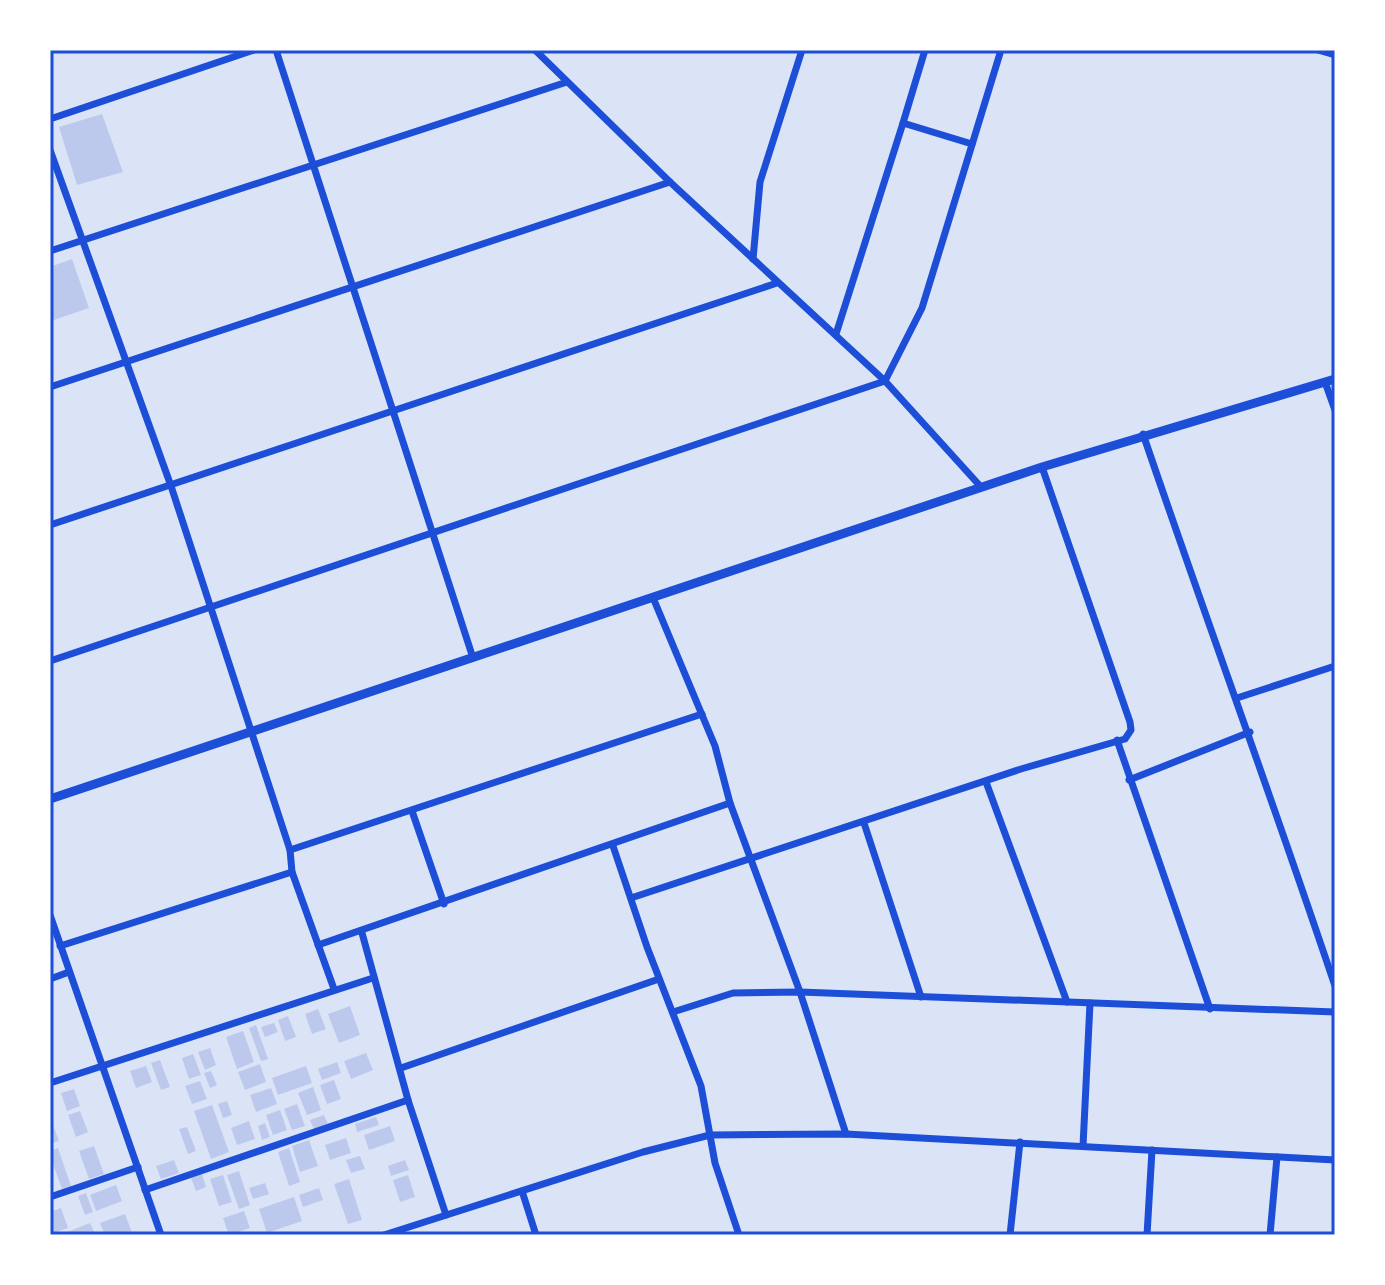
<svg xmlns="http://www.w3.org/2000/svg" width="1385" height="1285" font-family="'Roboto Condensed',sans-serif">
<style>
.green{fill:#dbe4f7}
.building{fill:#bdc9ec}
.lines{fill:none;stroke-linecap:round;stroke-linejoin:round}
.minor{stroke:#1d4ed8;stroke-width:7}
.tertiary{stroke:#1d4ed8;stroke-width:9}
.neatline{fill:none;stroke:#1d4ed8;stroke-width:3}
</style>
<rect width="100%" height="100%" fill="#f2f2f2"/>
<rect class="green" x="50" y="50" width="1285" height="1185"/>
<g class="building">
<path d="M102 114 123 172 77 185 59 127Z"/>
<path d="M72 259 89 308 51 321 50 267Z"/>
<path d="M350 1006 360 1035 339 1043 328 1014Z"/>
<path d="M318 1009 326 1029 312 1034 305 1014Z"/>
<path d="M288 1016 296 1037 285 1041 278 1020Z"/>
<path d="M274 1023 278 1032 265 1037 261 1027Z"/>
<path d="M256 1025 268 1059 261 1061 249 1028Z"/>
<path d="M243 1031 254 1062 237 1069 226 1037Z"/>
<path d="M210 1048 216 1065 205 1070 198 1052Z"/>
<path d="M366 1053 373 1070 351 1079 344 1061Z"/>
<path d="M193 1054 201 1075 189 1079 182 1058Z"/>
<path d="M160 1060 170 1087 161 1090 151 1063Z"/>
<path d="M337 1062 341 1073 322 1080 318 1069Z"/>
<path d="M260 1064 266 1082 245 1090 238 1072Z"/>
<path d="M146 1066 152 1082 136 1088 130 1071Z"/>
<path d="M306 1066 312 1083 278 1095 272 1078Z"/>
<path d="M211 1071 217 1085 210 1088 204 1073Z"/>
<path d="M334 1080 341 1099 327 1104 320 1085Z"/>
<path d="M200 1081 207 1099 192 1104 185 1086Z"/>
<path d="M313 1087 321 1110 307 1115 298 1093Z"/>
<path d="M271 1088 277 1104 256 1112 250 1095Z"/>
<path d="M74 1089 80 1106 67 1111 61 1093Z"/>
<path d="M227 1101 232 1115 223 1118 218 1104Z"/>
<path d="M297 1104 305 1126 292 1130 284 1109Z"/>
<path d="M212 1105 229 1152 211 1159 194 1111Z"/>
<path d="M280 1110 287 1130 273 1135 266 1115Z"/>
<path d="M80 1111 88 1132 76 1137 68 1115Z"/>
<path d="M324 1115 328 1124 314 1129 310 1120Z"/>
<path d="M50 1117 59 1141 50 1144Z"/>
<path d="M376 1117 379 1125 357 1132 355 1124Z"/>
<path d="M249 1121 255 1139 237 1145 231 1128Z"/>
<path d="M265 1123 270 1137 262 1140 258 1126Z"/>
<path d="M390 1126 395 1141 369 1150 364 1135Z"/>
<path d="M187 1127 196 1151 188 1154 179 1129Z"/>
<path d="M346 1138 351 1153 330 1160 325 1145Z"/>
<path d="M309 1140 318 1166 300 1172 292 1146Z"/>
<path d="M94 1146 104 1174 89 1179 79 1151Z"/>
<path d="M58 1148 71 1186 62 1189 50 1156V1151Z"/>
<path d="M289 1148 300 1182 289 1186 278 1152Z"/>
<path d="M360 1156 365 1169 351 1173 346 1160Z"/>
<path d="M174 1160 179 1173 161 1179 156 1166Z"/>
<path d="M405 1160 409 1170 391 1176 388 1166Z"/>
<path d="M239 1171 250 1205 239 1209 227 1175Z"/>
<path d="M202 1174 206 1187 196 1191 191 1178Z"/>
<path d="M223 1175 232 1202 219 1206 210 1179Z"/>
<path d="M408 1175 415 1197 400 1202 393 1180Z"/>
<path d="M349 1179 362 1220 348 1224 334 1184Z"/>
<path d="M265 1183 269 1194 253 1199 249 1188Z"/>
<path d="M116 1185 122 1201 96 1211 90 1195Z"/>
<path d="M319 1188 323 1200 303 1207 299 1195Z"/>
<path d="M86 1193 93 1212 85 1215 78 1196Z"/>
<path d="M294 1197 302 1221 267 1233 259 1209Z"/>
<path d="M61 1208 68 1228 51 1234 50 1212Z"/>
<path d="M244 1211 250 1228 229 1235 223 1218Z"/>
<path d="M125 1214 133 1235H105L100 1223Z"/>
<path d="M90 1223 95 1234 60 1235Z"/>
</g>
<g class="lines">
<g class="minor">
<path d="M276 50 473 658"/>
<path d="M535 50 670 182 885 381 981 487"/>
<path d="M1318 50 1335 55"/>
<path d="M50 119 254 50"/>
<path d="M903 123 925 50"/>
<path d="M50 150 171 486 290 850 292 872 334 989"/>
<path d="M50 251 567 82"/>
<path d="M753 259 760 182 802 50"/>
<path d="M836 334 903 123 972 144"/>
<path d="M1325 382 1335 410"/>
<path d="M50 387 670 182"/>
<path d="M1143 434C1206 619 1273 801 1335 986"/>
<path d="M50 525 777 283"/>
<path d="M654 600 715 746 730 803 800 992 846 1134"/>
<path d="M50 661 885 381 922 308 1001 50"/>
<path d="M1237 698 1335 666"/>
<path d="M1117 740 1210 1009"/>
<path d="M1129 780 1250 732"/>
<path d="M986 782 1067 1002"/>
<path d="M412 811 444 904"/>
<path d="M864 823 921 997"/>
<path d="M613 846 647 947 701 1086 715 1163 739 1235"/>
<path d="M290 850 702 714"/>
<path d="M631 898 1021 769 1125 739 1131 730 1130 722 1042 467"/>
<path d="M50 915 161 1235"/>
<path d="M362 933 408 1100 446 1215"/>
<path d="M318 945 730 803"/>
<path d="M60 946 292 872"/>
<path d="M50 979 69 972"/>
<path d="M673 1012 733 993 800 992 1335 1012"/>
<path d="M401 1068 659 979"/>
<path d="M50 1083 373 978"/>
<path d="M1083 1146 1090 1003"/>
<path d="M145 1190 408 1100"/>
<path d="M522 1191 536 1235"/>
<path d="M50 1197 138 1167"/>
<path d="M384 1235 643 1152 710 1135 846 1134 1335 1160"/>
<path d="M1010 1235 1020 1142"/>
<path d="M1147 1235 1152 1150"/>
<path d="M1270 1235 1277 1157"/>
</g>
<path class="tertiary" d="M50 799 1042 467 1335 379"/>
</g>
<rect width="1385" height="1285" fill="none" stroke="#ffffff" stroke-width="104"/>
<rect x="52" y="52" width="1281" height="1181" class="neatline"/>
</svg>
